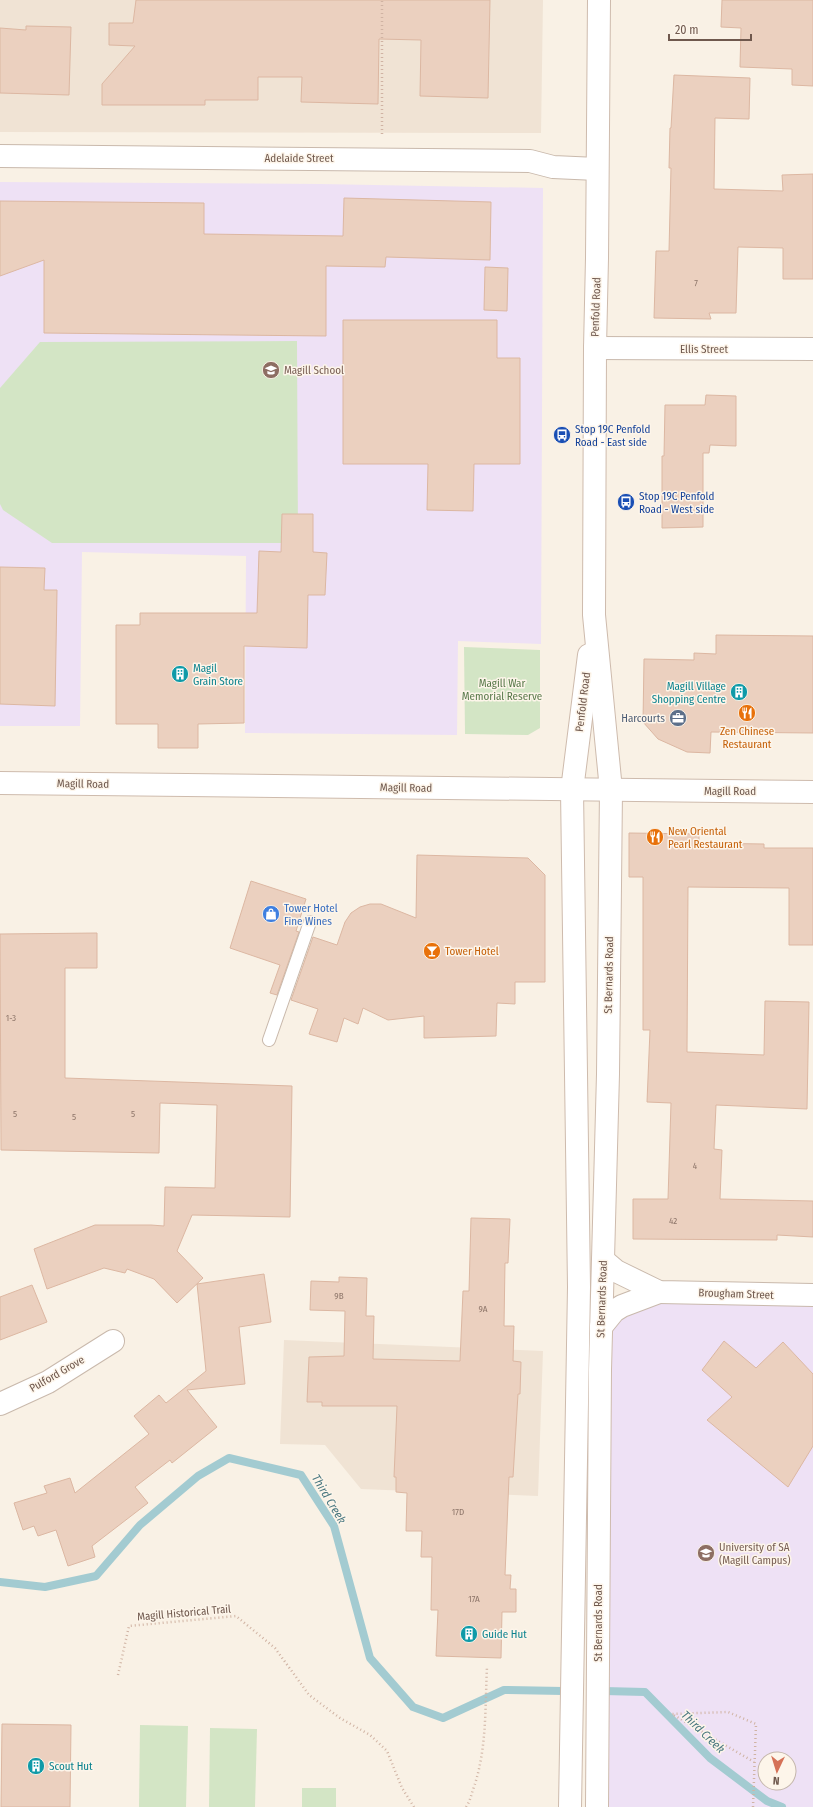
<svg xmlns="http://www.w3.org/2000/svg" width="813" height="1807" font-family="'Fira Sans Condensed',sans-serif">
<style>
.residential{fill:#f0e3d4}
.education{fill:#eee1f5;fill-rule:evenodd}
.green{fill:#d3e5c5}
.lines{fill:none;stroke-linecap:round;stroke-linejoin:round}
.stream{stroke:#a3cbd1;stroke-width:8}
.building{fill:#ebd0bf;stroke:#dcb7a2}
.lane-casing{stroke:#c9b9ac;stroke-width:14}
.street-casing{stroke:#c9b9ac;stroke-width:24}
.secondary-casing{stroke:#cebbad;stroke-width:24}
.path{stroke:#d0b3a3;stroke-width:2.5;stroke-dasharray:1 3;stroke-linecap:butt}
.lane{stroke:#fff;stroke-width:12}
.street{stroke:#fff;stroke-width:22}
.secondary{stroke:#fff;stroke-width:22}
.labels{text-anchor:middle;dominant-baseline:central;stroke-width:3;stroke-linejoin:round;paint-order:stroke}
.number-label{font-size:9px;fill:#8e766a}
.street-label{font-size:11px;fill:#6f584d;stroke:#fdf5ea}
.education-label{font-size:11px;fill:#785e54;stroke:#fdf5ea;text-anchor:start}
.transit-label{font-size:11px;fill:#164399;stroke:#fdf5ea;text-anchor:start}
.culture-label{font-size:11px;fill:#0d838f;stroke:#fdf5ea;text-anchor:start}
.park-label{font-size:11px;fill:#58794a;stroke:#fdf5ea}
.service-label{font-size:11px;fill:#4e5e75;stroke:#fdf5ea;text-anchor:end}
.food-label{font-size:11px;fill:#c56008;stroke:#fdf5ea;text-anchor:start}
.shop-label{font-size:11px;fill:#366cbe;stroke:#fdf5ea;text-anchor:start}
.water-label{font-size:12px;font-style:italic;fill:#4a7880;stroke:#fdf5ea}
</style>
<rect width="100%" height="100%" fill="#f9f1e5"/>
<g class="residential">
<path d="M0 0H543L541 133 0 132Z"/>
<path d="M284 1340 543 1351 538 1496 361 1489 325 1445 280 1444Z"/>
</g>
<g class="education">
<path d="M0 182 320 184 543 188 541 644 458 641 457 735 245 733 246 556 82 552 80 726H0Z"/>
<path d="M813 1295V1807H597L601 1327 631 1302ZM765 1759H789V1783H765Z"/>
</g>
<g class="green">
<path d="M297 341 298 543H52L3 510 0 504V388L40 342Z"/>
<path d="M464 647 540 650V728L528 735 465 734Z"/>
<path d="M140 1725 188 1726 186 1807H139Z"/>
<path d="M210 1728 257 1729 255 1807H209Z"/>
<rect x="302" y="1788" width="34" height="19"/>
</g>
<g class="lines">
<g class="stream">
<path d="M0 1582 45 1587 96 1576 140 1525 198 1476 229 1458 301 1475 334 1526 370 1658 413 1707 443 1718 504 1690 563 1691"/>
<path d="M604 1691 645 1692 710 1758 767 1801 782 1807"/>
</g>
</g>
<g class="building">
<path d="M136 0H490L488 98 420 96 421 40 379 39 378 104 301 102 302 77H258V100H205V105H102V84L135 46 109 45V23H133Z"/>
<path d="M722 0H813V86L792 85V69L740 67 741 28 721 27Z"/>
<path d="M26 26 71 27 69 95 0 93V28L26 30Z"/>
<path d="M674 75 750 78 749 119 715 118 714 189 783 191 782 175 813 174V279H783V248L738 247 736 313H709L711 319 654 318 656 251H669L671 168H669L670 128H671Z"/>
<path d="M344 198 491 202 490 260 386 257 385 267 326 266V336L44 333V260L0 276V201L204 203V234L343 236Z"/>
<path d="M485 267 508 268 507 311 484 310Z"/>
<path d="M343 320H497V358H520V464H474L473 511 427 510 428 464H343Z"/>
<path d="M706 395 736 396V446L710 445 709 453H703V527L662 528V456H664L665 405H705Z"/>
<path d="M282 514H313V552L327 553 325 595H308L307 648 244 646V723L198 724V748H158V724H116V625H140V613H257L259 551 281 552Z"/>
<path d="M0 567 45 568 44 590H57L55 706 0 704Z"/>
<path d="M716 635 813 636V733L711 732 710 753 687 752 658 739 643 722 644 659 694 660V653L716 654Z"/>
<path d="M629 833 699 834V843L764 844V848H813V945H789V888L688 887 687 1052 764 1055 765 1001 809 1002 807 1109 716 1105 714 1149 722 1150 720 1199 813 1201V1237L777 1235V1240L633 1239V1199H668L671 1103 647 1102 650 1030H643V877H629Z"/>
<path d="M417 855 528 858 545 875V982H515V1004L497 1003 496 1036 424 1038V1016L388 1020 363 1008 358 1024 344 1018 337 1042 309 1034 318 1009 291 1000 313 937 337 945 345 922 351 913 360 907 370 904H381L416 918Z"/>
<path d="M251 881 306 899 296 931 299 932 277 995 270 993 280 965 230 948Z"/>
<path d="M97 933V968H65V1078L292 1086 290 1217 192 1215 177 1251 203 1278 177 1303 154 1279 127 1269 125 1273 104 1268 47 1289 34 1249 95 1225H151L164 1226 165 1187 215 1188 217 1105 160 1103 159 1153 1 1150 0 934Z"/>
<path d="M471 1218 510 1219 508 1263H505L504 1326H514L513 1361 521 1362 520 1394H518L513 1477H509L505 1575H511L510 1589H516V1612H502L501 1658 436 1656 438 1610H431L432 1557H421L422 1531H406L407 1493 396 1492V1477H394L397 1406H322V1402H307L309 1357 344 1356 345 1311 310 1310 311 1281 339 1282V1277L367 1278 366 1316H374L373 1359 460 1361 463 1291H469Z"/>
<path d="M264 1274 271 1322 239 1327 245 1384 187 1390 217 1427 172 1463 170 1460 135 1487 148 1503 92 1546 95 1557 68 1566 56 1530 38 1536 34 1526 23 1530 14 1503 47 1493 44 1486 70 1478 75 1493 149 1434 134 1416 159 1395 166 1403 206 1371 197 1284Z"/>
<path d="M32 1285 47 1322 0 1340V1297Z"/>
<path d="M724 1341 756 1368 783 1342 813 1374V1446L788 1487 707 1420 732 1397 702 1370Z"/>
<path d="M2 1724 71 1725 70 1807H1Z"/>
</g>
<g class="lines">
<defs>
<path id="lane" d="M269 1040 310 922"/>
<g id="street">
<path d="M0 156 530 161 553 167 597 169"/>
<path d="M595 348 813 349"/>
<path d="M603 1260 616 1271 659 1292 813 1295"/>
<path d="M601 1327 614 1311 622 1306 659 1292"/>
<path d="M0 1404 48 1382 113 1341"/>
</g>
<g id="secondary">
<path d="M0 783 813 792"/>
<path d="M570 1807 579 1287 572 790 589 655"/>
<path d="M597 1807 600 1370 608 1074 611 790 594 615 595 348 597 258 599 0"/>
</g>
</defs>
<use href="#lane" class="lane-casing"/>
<use href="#street" class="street-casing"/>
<use href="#secondary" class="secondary-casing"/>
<g class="path">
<path d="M382 134V0"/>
<path d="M118 1675 129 1626 236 1616 275 1648 309 1695 340 1718 370 1735 387 1751 402 1788 414 1807"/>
<path d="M466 1807C471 1800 471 1794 474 1787 487 1748 485 1707 487 1667"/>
<path d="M753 1807 756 1724 728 1712 672 1714 754 1762"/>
</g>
<use href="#lane" class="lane"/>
<use href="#street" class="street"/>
<use href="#secondary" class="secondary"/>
</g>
<defs>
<symbol id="school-disc" viewBox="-11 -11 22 22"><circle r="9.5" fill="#8d6e63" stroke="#fdf5ea"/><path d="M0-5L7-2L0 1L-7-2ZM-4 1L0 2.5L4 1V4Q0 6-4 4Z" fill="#fff"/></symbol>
<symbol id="bus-disc" viewBox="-11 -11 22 22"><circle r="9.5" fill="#1a4fb4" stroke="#fdf5ea"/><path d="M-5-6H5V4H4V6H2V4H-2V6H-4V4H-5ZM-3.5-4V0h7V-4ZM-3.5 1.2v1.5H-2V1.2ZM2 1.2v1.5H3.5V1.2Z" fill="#fff"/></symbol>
<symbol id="building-disc" viewBox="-11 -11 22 22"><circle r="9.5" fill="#0f9aa8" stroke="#fdf5ea"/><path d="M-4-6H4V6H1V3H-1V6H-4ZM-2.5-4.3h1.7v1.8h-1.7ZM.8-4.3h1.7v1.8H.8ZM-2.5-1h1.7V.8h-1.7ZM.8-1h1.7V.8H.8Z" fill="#fff"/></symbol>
<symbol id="restaurant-disc" viewBox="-11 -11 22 22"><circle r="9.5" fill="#e8710a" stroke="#fdf5ea"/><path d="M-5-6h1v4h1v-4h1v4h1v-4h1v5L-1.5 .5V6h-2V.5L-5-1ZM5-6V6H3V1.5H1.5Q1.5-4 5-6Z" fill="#fff"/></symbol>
<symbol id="office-disc" viewBox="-11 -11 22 22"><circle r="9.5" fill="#5c6f8a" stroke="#fdf5ea"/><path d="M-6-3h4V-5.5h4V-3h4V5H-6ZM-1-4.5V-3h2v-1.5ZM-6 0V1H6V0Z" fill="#fff"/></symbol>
<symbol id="shop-disc" viewBox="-11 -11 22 22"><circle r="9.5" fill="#3f7fe0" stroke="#fdf5ea"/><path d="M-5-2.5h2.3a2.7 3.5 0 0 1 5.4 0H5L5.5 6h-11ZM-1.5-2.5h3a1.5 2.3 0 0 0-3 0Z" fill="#fff"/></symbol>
<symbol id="bar-disc" viewBox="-11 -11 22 22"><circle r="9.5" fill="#e8710a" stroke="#fdf5ea"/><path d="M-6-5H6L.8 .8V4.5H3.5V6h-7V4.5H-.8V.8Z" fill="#fff"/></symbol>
<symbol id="university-disc" viewBox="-11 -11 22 22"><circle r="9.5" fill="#8d6e63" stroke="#fdf5ea"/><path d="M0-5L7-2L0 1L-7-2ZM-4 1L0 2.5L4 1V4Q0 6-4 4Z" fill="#fff"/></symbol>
</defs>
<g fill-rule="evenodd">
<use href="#school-disc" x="261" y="360" width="20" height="20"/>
<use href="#bus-disc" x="552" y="425" width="20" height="20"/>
<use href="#bus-disc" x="616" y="492" width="20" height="20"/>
<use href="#building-disc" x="170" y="664" width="20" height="20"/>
<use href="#building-disc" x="729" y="682" width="20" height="20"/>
<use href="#restaurant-disc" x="737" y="703" width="20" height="20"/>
<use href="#office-disc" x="668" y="708" width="20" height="20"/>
<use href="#restaurant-disc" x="645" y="827" width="20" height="20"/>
<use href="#shop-disc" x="261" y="904" width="20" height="20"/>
<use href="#bar-disc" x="422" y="941" width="20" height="20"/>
<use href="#university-disc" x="696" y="1543" width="20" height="20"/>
<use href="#building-disc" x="459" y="1624" width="20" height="20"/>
<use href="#building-disc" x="26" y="1756" width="20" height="20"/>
</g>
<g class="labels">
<g class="number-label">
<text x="696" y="283">7</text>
<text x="11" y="1018">1-3</text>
<text x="15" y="1114">5</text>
<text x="133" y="1114">5</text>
<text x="74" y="1117">5</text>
<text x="695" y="1166">4</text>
<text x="673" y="1221">42</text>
<text x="339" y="1296">9B</text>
<text x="483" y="1309">9A</text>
<text x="458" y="1512">17D</text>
<text x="474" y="1599">17A</text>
</g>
<g class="street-label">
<text x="299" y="158">Adelaide Street</text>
<text transform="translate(596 307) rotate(-88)">Penfold Road</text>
<text x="704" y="349">Ellis Street</text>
<text transform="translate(583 702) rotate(-83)">Penfold Road</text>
<text transform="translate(83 784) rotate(1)">Magill Road</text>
<text transform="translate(406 788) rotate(1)">Magill Road</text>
<text x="730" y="791">Magill Road</text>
<text transform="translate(609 975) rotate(-89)">St Bernards Road</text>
<text transform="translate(736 1294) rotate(2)">Brougham Street</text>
<text transform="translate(602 1299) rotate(-88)">St Bernards Road</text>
<text transform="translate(57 1374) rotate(-30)">Pulford Grove</text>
<text transform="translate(184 1613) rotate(-5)">Magill Historical Trail</text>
<text transform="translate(598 1623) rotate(-90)">St Bernards Road</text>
</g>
<g class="education-label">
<text x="284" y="370">Magill School</text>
<text x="719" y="1547">University of SA<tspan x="719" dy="13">(Magill Campus)</tspan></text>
</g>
<g class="transit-label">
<text x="575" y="429">Stop 19C Penfold<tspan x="575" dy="13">Road - East side</tspan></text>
<text x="639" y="496">Stop 19C Penfold<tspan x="639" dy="13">Road - West side</tspan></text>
</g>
<g class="culture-label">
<text x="193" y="668">Magil<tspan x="193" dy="13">Grain Store</tspan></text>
<text x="726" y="686" text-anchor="end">Magill Village<tspan x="726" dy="13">Shopping Centre</tspan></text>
<text x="482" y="1634">Guide Hut</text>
<text x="49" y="1766">Scout Hut</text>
</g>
<g class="park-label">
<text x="502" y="683">Magill War<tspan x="502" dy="13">Memorial Reserve</tspan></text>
</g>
<g class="service-label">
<text x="665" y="718">Harcourts</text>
</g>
<g class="food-label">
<text x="747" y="731" text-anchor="middle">Zen Chinese<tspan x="747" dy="13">Restaurant</tspan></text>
<text x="668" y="831">New Oriental<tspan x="668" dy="13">Pearl Restaurant</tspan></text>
<text x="445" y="951">Tower Hotel</text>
</g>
<g class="shop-label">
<text x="284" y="908">Tower Hotel<tspan x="284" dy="13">Fine Wines</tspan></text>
</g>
<g class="water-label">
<text transform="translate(329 1499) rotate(59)">Third Creek</text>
<text transform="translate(703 1732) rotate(44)">Third Creek</text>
</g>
</g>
<g transform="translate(777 1771) rotate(184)"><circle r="19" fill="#fdf5ea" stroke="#c4b6ab"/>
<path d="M0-3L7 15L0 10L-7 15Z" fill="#d57157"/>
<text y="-6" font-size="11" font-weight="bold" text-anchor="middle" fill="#6f584d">N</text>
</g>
<path d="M669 34v6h82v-6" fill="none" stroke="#6f584d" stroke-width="2"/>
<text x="675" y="34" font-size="12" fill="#6f584d" stroke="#fdf5ea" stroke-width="3" paint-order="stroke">20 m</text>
</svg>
